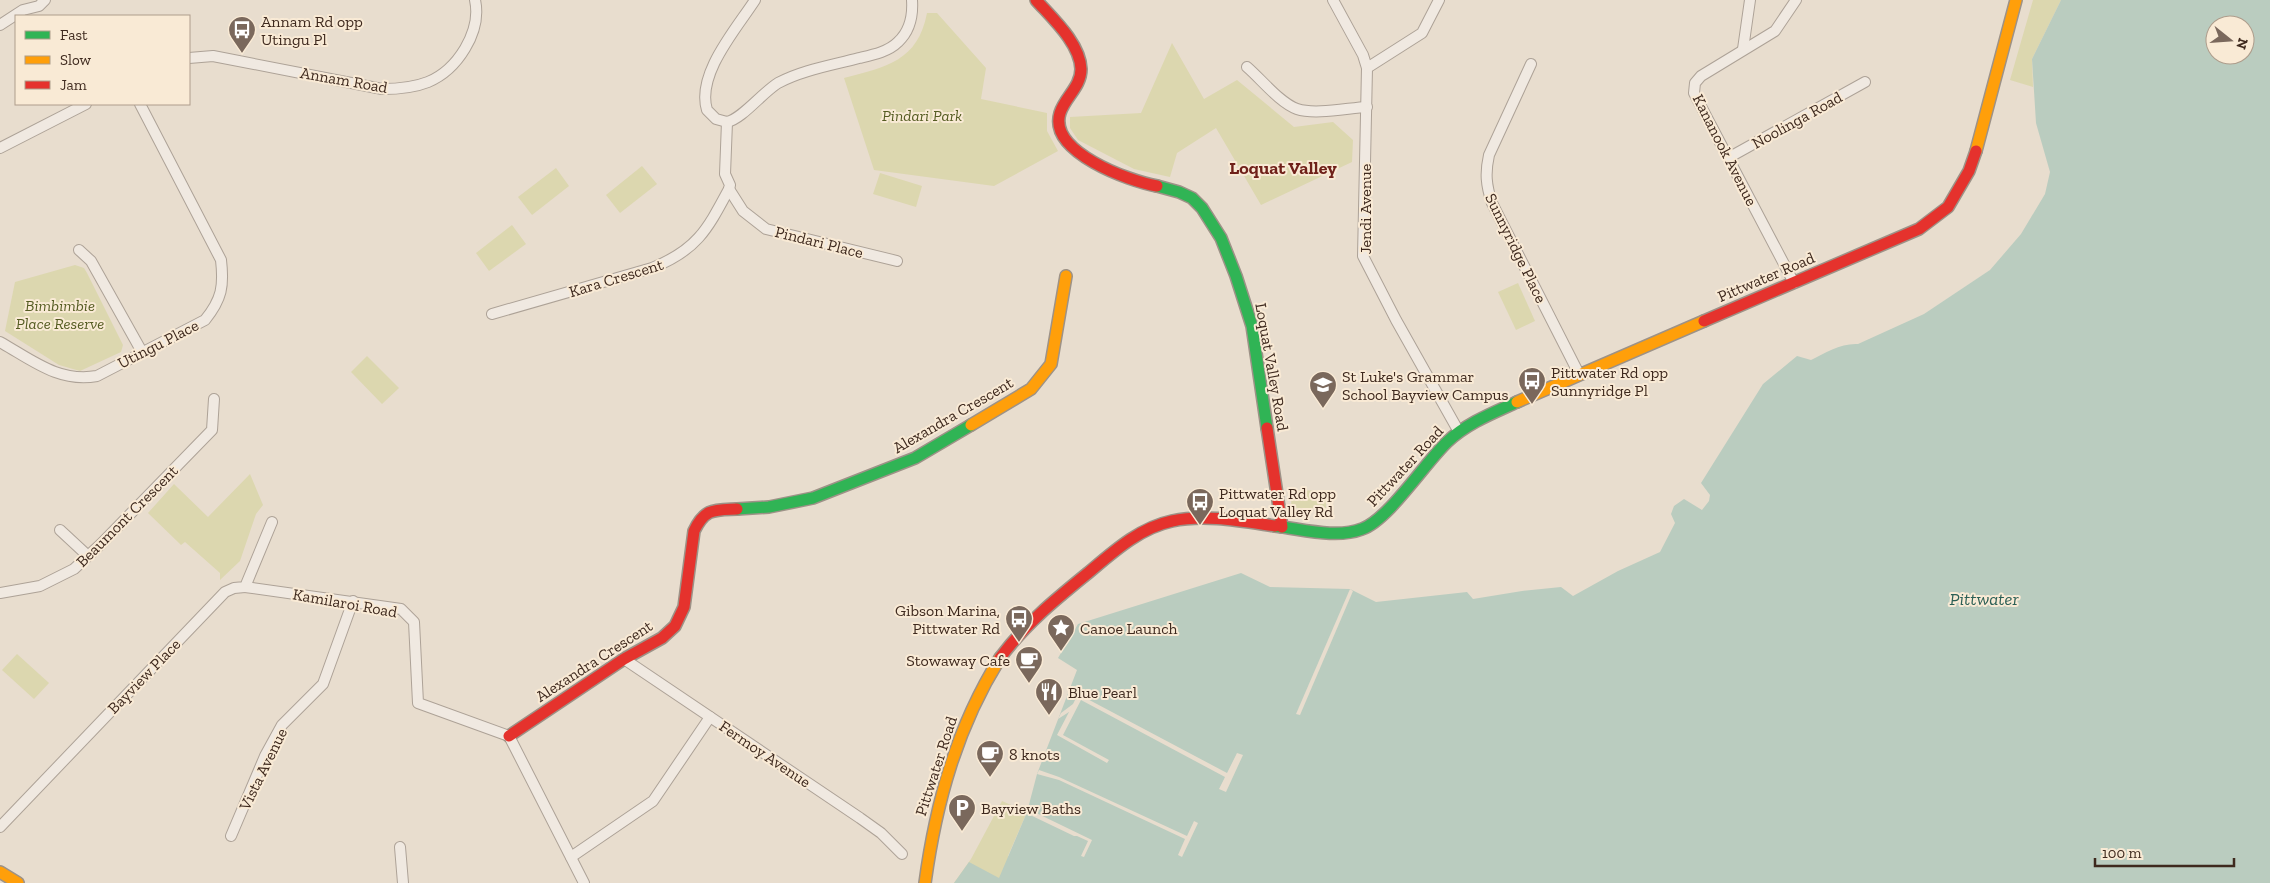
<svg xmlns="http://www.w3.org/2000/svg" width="2270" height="883" font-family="'Zilla Slab',serif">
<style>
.green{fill:#dcd7af}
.water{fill:#baccbf;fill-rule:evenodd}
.pier{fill:#e8ddce}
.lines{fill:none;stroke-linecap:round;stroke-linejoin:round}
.street-casing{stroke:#ada297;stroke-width:12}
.fast-casing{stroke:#9d9287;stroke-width:14}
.slow-casing{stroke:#9d9287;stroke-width:14}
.jam-casing{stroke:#9d9287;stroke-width:14}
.street{stroke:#f0e9e1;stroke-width:10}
.fast{stroke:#30b455;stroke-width:11}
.slow{stroke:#ff9f0a;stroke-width:11}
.jam{stroke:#e5322d;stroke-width:11}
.labels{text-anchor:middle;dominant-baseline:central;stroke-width:4;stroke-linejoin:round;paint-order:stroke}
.poi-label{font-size:16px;fill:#3e291e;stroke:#f9ead5;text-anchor:start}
.street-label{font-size:16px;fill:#3e291e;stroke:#f9ead5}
.park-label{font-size:16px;font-style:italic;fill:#555c22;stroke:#f9ead5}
.neighbourhood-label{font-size:18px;font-weight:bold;fill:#6f2019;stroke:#f9ead5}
.water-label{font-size:18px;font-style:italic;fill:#2b5f55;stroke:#f9ead5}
</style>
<rect width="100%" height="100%" fill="#e8ddce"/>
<g class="green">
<path d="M2033 0H2061L2032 59 2033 87 2010 80Z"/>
<path d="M927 13H937L986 68 981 99 1047 113V131L1058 151 994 186 874 170 844 78C886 67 918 61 927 13Z"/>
<path d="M1172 43 1204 99 1237 80 1294 127 1333 122 1353 140 1352 162 1261 205 1216 128 1177 153 1170 177 1134 169 1078 140 1070 128V117L1141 113Z"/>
<path d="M642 166 657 184 620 213 606 195Z"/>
<path d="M556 168 569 186 532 215 518 197Z"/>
<path d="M880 173 922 186 916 207 873 194Z"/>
<path d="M512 225 526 244 489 271 476 253Z"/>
<path d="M75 265 84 268 87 273 123 345 121 352 80 371 59 365 5 331 15 282Z"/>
<path d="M1518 283 1535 321 1516 330 1498 292Z"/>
<path d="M367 356 399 388 382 404 351 372Z"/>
<path d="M250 474 263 505 256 514 240 561 220 580V573L185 542 181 545 148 513 174 484 208 517Z"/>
<path d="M1292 490 1326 491V508H1291Z"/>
<path d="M17 654 49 683 34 699 2 670Z"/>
<path d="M1002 801 1027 812 1008 856 1022 883H954L971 859Z"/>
</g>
<path class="water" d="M2061 0H2270V883H954L969 862 999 878 1027 812 1037 774 1077 670 1058 658 1078 624 1241 573 1270 587 1350 589 1376 602 1467 592 1473 599 1522 591 1561 587 1573 596 1618 571 1660 552 1675 523 1671 514 1674 506 1684 499 1702 510 1709 501 1710 495 1701 483 1763 384 1797 356 1811 360C1825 353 1841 343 1858 344L1924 314 1990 270 2021 234 2045 194 2050 172 2036 123 2032 59ZM2215 25H2245V55H2215Z"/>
<g class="pier">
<path d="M1350 589 1353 591 1300 715 1296 714Z"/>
<path d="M1078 694 1227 773 1237 753 1243 755 1226 792 1219 789 1225 777 1081 700 1063 735 1109 760 1107 763 1057 735 1069 712 1058 719 1061 713 1073 704Z"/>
<path d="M1039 770 1059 777 1187 836 1194 821 1198 823 1182 857 1178 855 1185 839 1059 780 1037 774Z"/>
<path d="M1028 809 1092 840 1084 857 1081 856 1088 841 1077 836H1074L1026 813Z"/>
</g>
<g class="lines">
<defs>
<g id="street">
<path d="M1333 0 1363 55 1367 68 1363 256 1396 320 1459 432"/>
<path d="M0 25 23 10 39 6 45 0"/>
<path d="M1743 49 1750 0"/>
<path d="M189 58 213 56 382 89C398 89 413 88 428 82 457 70 482 32 475 0"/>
<path d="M1531 64 1489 155C1485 173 1486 185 1492 203L1579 374"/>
<path d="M1247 67C1261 79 1280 103 1297 109 1315 115 1348 108 1367 107"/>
<path d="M1367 68 1422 33 1439 0"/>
<path d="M727 122C742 119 762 93 778 83 802 70 833 65 859 58 872 55 888 52 898 42 910 31 913 15 912 0"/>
<path d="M727 122 716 119 707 110C696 74 737 28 755 0"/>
<path d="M0 148 86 104"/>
<path d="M1728 158 1865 82"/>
<path d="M729 189 743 211 766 229 897 261"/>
<path d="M79 250 91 261 142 352"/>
<path d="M1794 283 1694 93 1695 83 1701 76 1775 31 1796 0"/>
<path d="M492 314 652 268C697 250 707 230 729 189L730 185 725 174 727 122"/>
<path d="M0 342C32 360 59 383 97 376L205 320C222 299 224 286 221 260L140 104"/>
<path d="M60 530 88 556"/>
<path d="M245 587 401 609 414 622 418 703 509 736 584 883"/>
<path d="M0 593 40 586 74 569 101 544 212 430 214 399"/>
<path d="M624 659 860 818 881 833 902 854"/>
<path d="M0 827 225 592 234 588 245 587 272 522"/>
<path d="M231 836 265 756 282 725 323 684 353 601"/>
<path d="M400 847 403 883"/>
<path d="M571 857 653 801 710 717"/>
</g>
<g id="fast">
<path d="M1157 186 1179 192 1192 198 1202 208 1221 238 1236 276 1252 326 1267 428"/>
<path d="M737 509 769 507 813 498 915 458 971 425"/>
<path d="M1275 526C1302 529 1336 539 1362 529 1388 520 1425 463 1447 442 1467 423 1493 413 1517 402"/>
</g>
<g id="slow">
<path d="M1976 151 2016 0"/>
<path d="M1517 402 1704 321"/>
<path d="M971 425 1031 389 1051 364 1066 276"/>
<path d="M0 872 18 883"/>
<path d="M925 883C936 802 957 727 1000 658"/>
</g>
<g id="jam">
<path d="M1036 0C1052 18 1080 43 1081 69 1081 87 1065 97 1060 113 1048 152 1129 181 1157 186"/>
<path d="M1704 321 1919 229 1948 207 1969 171 1976 151"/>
<path d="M1267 428 1282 527"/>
<path d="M1000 658C1025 624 1056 599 1088 573 1113 552 1139 528 1172 521 1205 514 1241 521 1275 526"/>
<path d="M509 736 624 659 662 638 675 626 684 607 694 531C705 508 714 510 737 509"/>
</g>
</defs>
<use href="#street" class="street-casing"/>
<use href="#fast" class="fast-casing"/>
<use href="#slow" class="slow-casing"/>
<use href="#jam" class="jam-casing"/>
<use href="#street" class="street"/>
<use href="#fast" class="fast"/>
<use href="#slow" class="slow"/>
<use href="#jam" class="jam"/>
</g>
<defs>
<symbol id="bus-pin" viewBox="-11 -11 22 30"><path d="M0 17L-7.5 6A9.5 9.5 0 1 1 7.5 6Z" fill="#7a685c" stroke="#f9ead5"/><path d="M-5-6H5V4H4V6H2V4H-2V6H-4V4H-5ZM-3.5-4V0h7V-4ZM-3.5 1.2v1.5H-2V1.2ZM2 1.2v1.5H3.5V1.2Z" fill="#fff"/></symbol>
<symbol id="school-pin" viewBox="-11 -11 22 30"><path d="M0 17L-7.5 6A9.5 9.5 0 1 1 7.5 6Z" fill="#7a685c" stroke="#f9ead5"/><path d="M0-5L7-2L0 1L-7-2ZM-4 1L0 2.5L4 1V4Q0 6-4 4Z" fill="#fff"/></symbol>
<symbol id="sight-pin" viewBox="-11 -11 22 30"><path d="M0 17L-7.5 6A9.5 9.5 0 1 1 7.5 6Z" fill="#7a685c" stroke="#f9ead5"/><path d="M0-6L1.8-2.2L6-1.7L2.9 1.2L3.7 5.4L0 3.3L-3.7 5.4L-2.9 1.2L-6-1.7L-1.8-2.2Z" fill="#fff"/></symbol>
<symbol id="cafe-pin" viewBox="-11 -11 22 30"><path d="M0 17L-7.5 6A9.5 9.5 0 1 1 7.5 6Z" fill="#7a685c" stroke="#f9ead5"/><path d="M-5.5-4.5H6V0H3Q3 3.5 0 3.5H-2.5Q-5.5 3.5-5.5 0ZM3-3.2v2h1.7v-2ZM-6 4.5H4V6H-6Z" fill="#fff"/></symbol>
<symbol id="restaurant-pin" viewBox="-11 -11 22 30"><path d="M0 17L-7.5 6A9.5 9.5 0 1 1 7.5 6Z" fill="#7a685c" stroke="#f9ead5"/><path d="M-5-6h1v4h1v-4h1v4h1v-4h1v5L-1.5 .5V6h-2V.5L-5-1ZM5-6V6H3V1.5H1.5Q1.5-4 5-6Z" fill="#fff"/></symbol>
<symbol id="parking-pin" viewBox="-11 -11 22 30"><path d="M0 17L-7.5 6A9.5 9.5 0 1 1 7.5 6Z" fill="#7a685c" stroke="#f9ead5"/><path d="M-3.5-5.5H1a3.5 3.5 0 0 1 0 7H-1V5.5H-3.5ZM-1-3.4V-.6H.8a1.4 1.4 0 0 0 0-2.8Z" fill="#fff"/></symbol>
</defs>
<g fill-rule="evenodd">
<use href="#bus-pin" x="226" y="14" width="32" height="43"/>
<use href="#bus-pin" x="1516" y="365" width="32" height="43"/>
<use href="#school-pin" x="1307" y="369" width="32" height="43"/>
<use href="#bus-pin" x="1184" y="486" width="32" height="43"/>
<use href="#bus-pin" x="1003" y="603" width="32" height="43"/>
<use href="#sight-pin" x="1045" y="612" width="32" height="43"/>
<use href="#cafe-pin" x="1013" y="644" width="32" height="43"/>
<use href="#restaurant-pin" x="1033" y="676" width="32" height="43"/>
<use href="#cafe-pin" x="974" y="738" width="32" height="43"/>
<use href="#parking-pin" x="946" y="792" width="32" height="43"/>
</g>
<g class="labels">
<g class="poi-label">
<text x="261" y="21">Annam Rd opp<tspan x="261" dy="18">Utingu Pl</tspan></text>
<text x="1551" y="372">Pittwater Rd opp<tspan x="1551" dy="18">Sunnyridge Pl</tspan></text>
<text x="1342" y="376">St Luke's Grammar<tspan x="1342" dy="18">School Bayview Campus</tspan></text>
<text x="1219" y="493">Pittwater Rd opp<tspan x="1219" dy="18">Loquat Valley Rd</tspan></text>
<text x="1000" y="610" text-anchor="end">Gibson Marina,<tspan x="1000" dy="18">Pittwater Rd</tspan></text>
<text x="1080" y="628">Canoe Launch</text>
<text x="1010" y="660" text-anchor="end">Stowaway Cafe</text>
<text x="1068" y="692">Blue Pearl</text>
<text x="1009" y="754">8 knots</text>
<text x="981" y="808">Bayview Baths</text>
</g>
<g class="street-label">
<text transform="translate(344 80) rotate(10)">Annam Road</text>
<text transform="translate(1797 120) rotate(-29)">Noolinga Road</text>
<text transform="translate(1725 150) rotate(63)">Kananook Avenue</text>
<text transform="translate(1365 209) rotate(-90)">Jendi Avenue</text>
<text transform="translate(819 242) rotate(14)">Pindari Place</text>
<text transform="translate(1516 248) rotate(64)">Sunnyridge Place</text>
<text transform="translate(1766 277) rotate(-23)">Pittwater Road</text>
<text transform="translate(616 278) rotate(-17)">Kara Crescent</text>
<text transform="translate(158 344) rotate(-27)">Utingu Place</text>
<text transform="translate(1272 367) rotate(80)">Loquat Valley Road</text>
<text transform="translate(953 415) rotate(-30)">Alexandra Crescent</text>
<text transform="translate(1405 466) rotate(-47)">Pittwater Road</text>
<text transform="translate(127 516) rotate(-45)">Beaumont Crescent</text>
<text transform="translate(345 603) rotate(10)">Kamilaroi Road</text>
<text transform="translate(594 661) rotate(-33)">Alexandra Crescent</text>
<text transform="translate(144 676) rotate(-46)">Bayview Place</text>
<text transform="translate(765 754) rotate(34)">Fermoy Avenue</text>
<text transform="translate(936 766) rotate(-72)">Pittwater Road</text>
<text transform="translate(263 769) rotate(-64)">Vista Avenue</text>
</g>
<g class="park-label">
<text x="922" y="115">Pindari Park</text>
<text x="60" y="305">Bimbimbie<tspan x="60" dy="18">Place Reserve</tspan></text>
</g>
<g class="neighbourhood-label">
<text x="1283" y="168">Loquat Valley</text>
</g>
<g class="water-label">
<text x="1984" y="599">Pittwater</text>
</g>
</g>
<rect x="15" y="15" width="175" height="90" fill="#f9ead5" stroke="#ae9d8c"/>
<rect x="25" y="31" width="25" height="8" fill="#30b455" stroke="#ae9d8c"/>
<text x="60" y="40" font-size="15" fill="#3e291e">Fast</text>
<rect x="25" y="56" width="25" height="8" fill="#ff9f0a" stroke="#ae9d8c"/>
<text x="60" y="65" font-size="15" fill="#3e291e">Slow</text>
<rect x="25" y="81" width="25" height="8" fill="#e5322d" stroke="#ae9d8c"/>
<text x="60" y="90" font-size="15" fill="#3e291e">Jam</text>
<g transform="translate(2230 40) rotate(107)"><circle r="24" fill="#f9ead5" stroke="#ae9d8c"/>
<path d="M0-4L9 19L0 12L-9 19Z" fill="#7a685c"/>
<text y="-8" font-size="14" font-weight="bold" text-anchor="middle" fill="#3e291e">N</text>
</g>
<path d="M2095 858v8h139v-8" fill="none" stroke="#3e291e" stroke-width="2.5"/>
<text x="2102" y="858" font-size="15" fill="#3e291e" stroke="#f9ead5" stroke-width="4" paint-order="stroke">100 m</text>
</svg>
